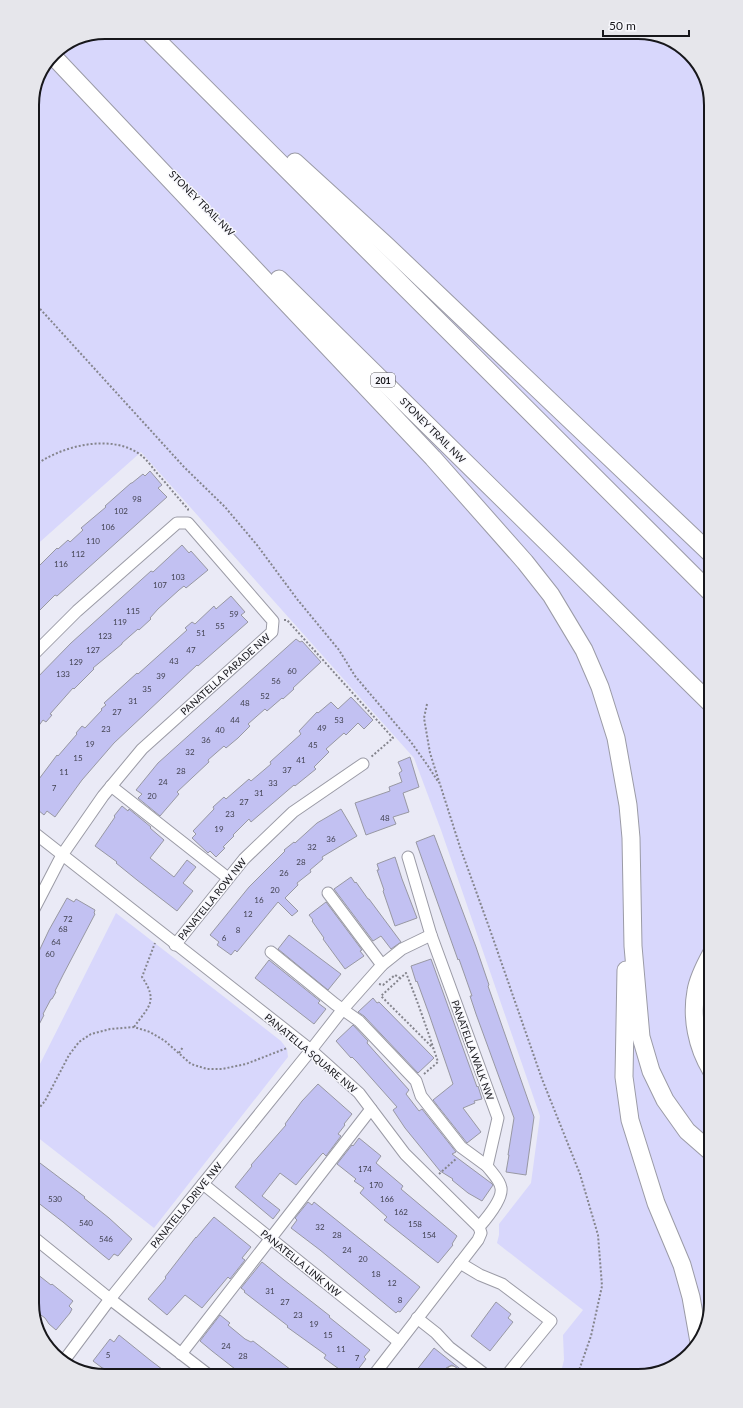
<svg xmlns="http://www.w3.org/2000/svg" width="743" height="1408" font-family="Lato,sans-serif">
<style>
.green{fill:#d8d7fc}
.building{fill:#c2c1f2;stroke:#9898a3}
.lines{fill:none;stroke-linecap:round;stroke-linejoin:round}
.minor-casing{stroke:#9b9ba6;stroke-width:13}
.highway-casing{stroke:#9b9ba6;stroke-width:19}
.path{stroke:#85858d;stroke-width:2;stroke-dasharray:2 2;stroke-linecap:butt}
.minor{stroke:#fff;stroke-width:11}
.highway{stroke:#fff;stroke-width:17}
.labels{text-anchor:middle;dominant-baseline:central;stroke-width:3;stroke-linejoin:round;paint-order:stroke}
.number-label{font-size:8px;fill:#424251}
.shield{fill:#f8f8fd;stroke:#5a5a5f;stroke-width:1}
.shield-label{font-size:9px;font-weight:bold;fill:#17171b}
.street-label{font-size:10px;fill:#17171b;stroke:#f8f8fd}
.rim{fill:none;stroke:#17171b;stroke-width:2}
</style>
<rect width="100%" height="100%" fill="#eaeaf6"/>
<g class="green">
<path d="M106 32H643L682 47 705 77 711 106V1303L699 1343 666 1370 637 1376H560L564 1360 563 1335 583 1310 497 1243 499 1235V1224L531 1183 540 1116 441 830 414 758 141 452 32 549V101L54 53 78 38Z"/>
<path d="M116 913 281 1041 287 1049 288 1057 154 1228 32 1133V1077L39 1066Z"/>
</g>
<g class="building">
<path d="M150 471 162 485 158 488 167 497 57 596 55 595 32 618V573L57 548 58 549 68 540 70 542 83 530 81 528 106 507 105 506 131 483H132L143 474 145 476Z"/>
<path d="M182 545 189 553 191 551 208 570 186 588 184 586 179 590 158 609 150 618 151 619 139 630 138 629 122 643V644L93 668 94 669 74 689 73 688 50 714 52 715 46 722 43 720 32 735V683L71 643 151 571 153 572Z"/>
<path d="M231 596 245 612 241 615 248 622 198 666 197 665 114 743 82 780 55 817 47 811 44 815 32 805V792L38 784 36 783 57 755 58 756 77 734 76 733 82 726 85 728 102 710 101 709 106 705 104 703 137 673 138 674 187 630 185 628 192 622 195 624 214 606 216 609Z"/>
<path d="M296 639 300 642 302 641 321 662 293 688 294 689 283 699 282 698 267 711 265 709 248 724 250 726 238 738 226 748 224 746 208 760 209 762 177 792 179 794 160 816 138 798 142 794 136 790 158 763Z"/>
<path d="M351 697 373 720 364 729 358 723 346 735 344 733 326 749 329 752 314 767 316 769 295 786 294 785 251 822 249 819 233 835 234 836 223 847 225 848 216 857 210 851 208 853 192 838 196 834 193 831 214 809 213 807 224 797 226 799 249 779 251 781 271 764 270 762 301 734 299 731 317 712 318 713 331 702 338 709Z"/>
<path d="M410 757 419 787 403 793 409 812 393 817 396 824 366 835 355 803 390 791 389 787 402 782 399 773 402 771 398 762Z"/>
<path d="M122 806 128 811 129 809 151 827 150 828 164 840 150 858 174 877 187 860 196 867 183 883 193 891 177 911 137 880 116 863 117 862 95 846 115 817 114 816Z"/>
<path d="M341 809 357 836 322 857 323 859 310 870 311 872 297 883 298 885 285 898 298 911 292 916 278 902 237 952 235 950 231 955 217 945 219 942 210 935 249 887 285 851 284 850 294 842 295 843 317 823Z"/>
<path d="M434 835 476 947 489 985 488 986 534 1117 526 1175 506 1172 509 1155H508L514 1118 476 1014 470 996H472L459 959 458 960 416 842Z"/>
<path d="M395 857 402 879 417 918 395 926 383 891 384 890 377 870H379L377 864Z"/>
<path d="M351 877 355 883 356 882 368 899H369L401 942 391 949 381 936 373 941 334 889Z"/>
<path d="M67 898 74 902 76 899 95 910 94 913 95 914 63 975 55 991 56 992 52 999H51L43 1014 44 1015 32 1038V966L49 930Z"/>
<path d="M326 902 362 950 360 951 364 956 345 969 323 939 324 938 312 921 313 920 309 915Z"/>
<path d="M289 935 341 974 328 990 278 949Z"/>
<path d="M431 959 477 1087 478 1086 482 1099 474 1101 475 1103 463 1108 481 1132 467 1143 433 1100 453 1084 429 1014 417 981 416 982 411 966Z"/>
<path d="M269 960 320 1001 318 1003 326 1009 314 1024 255 978Z"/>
<path d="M373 998 377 1003 379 1002 434 1058 418 1073 364 1016 358 1012Z"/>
<path d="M353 1025 368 1041 367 1043 409 1090 406 1094 419 1111 422 1109 456 1152 452 1154 491 1183 493 1185 482 1201 468 1193 452 1180 453 1179 440 1171 405 1128 393 1110 397 1107 357 1062 352 1057 351 1058 336 1041Z"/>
<path d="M318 1084 352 1114 344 1124 345 1125 338 1134 341 1136 326 1156 323 1153 321 1155 296 1185 280 1173 262 1196 280 1210 273 1219 235 1187 252 1166 251 1165 286 1125 285 1124 302 1101Z"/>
<path d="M359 1138 381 1156 376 1163 403 1186 401 1189 457 1236 452 1244 453 1245 438 1263 384 1220 387 1217 360 1193 364 1188 354 1181 356 1179 337 1164 352 1145 353 1146Z"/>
<path d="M32 1157 85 1197 84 1198 109 1218 132 1239 118 1256 114 1254 109 1260 104 1256 63 1222 32 1198Z"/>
<path d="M308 1202 312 1205 314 1202 420 1287 400 1312 398 1311 396 1313 320 1250 291 1228 297 1220 295 1218Z"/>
<path d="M214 1217 251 1247 242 1258 245 1260 230 1279 228 1277 202 1308 185 1295 167 1315 148 1299 166 1278 165 1277 196 1237V1238Z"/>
<path d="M262 1262 284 1280 330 1316 329 1317 370 1350 364 1357 366 1359 353 1376H349L332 1364 324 1358 326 1355 287 1327 288 1326 244 1292 245 1291 241 1288Z"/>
<path d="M32 1270 51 1285 52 1284 73 1301 69 1306 72 1309 70 1313 56 1330 49 1324 45 1318 34 1310 32 1302Z"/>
<path d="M496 1302 511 1314 508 1318 513 1322 490 1351 471 1336Z"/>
<path d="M220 1315 230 1323 228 1325 245 1339 251 1342 253 1341 299 1376H244L212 1351 200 1341Z"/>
<path d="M119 1335 150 1360 171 1376H113L93 1361 110 1339 114 1342Z"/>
<path d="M434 1348 469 1376H458V1369L452 1365 446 1368 442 1376H412Z"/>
</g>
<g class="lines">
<defs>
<g id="minor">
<path d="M111 786 228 878"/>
<path d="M32 831 311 1050 359 1093 405 1154 479 1227 481 1233 478 1240 373 1376"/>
<path d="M408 857 431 935 498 1118 487 1166C492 1173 500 1180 501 1188 503 1199 486 1219 479 1227"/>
<path d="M328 893 382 965"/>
<path d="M32 913 62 855 103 796 142 749 272 632 273 621 188 523H177L77 611 32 656"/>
<path d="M175 945 244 859 293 812 363 764"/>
<path d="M271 952 335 1004 359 1021 416 1081 421 1096 461 1147 487 1166"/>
<path d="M203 1184 399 1342"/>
<path d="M32 1236 110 1299 210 1376"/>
<path d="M460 1263 480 1275 502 1284 551 1321 506 1376"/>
<path d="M417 1318 436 1333 449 1347 487 1376"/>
<path d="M181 1354 371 1109"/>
<path d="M63 1362 110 1299 311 1050 343 1009 382 965 402 949 431 935"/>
<path d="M449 1376 452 1372"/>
</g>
<g id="highway">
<path d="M149 32 711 593"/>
<path d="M54 57 433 458 525 562 551 595 584 650 600 687 616 738 628 805 631 838 633 946 641 1037 651 1071 665 1100 687 1131 711 1152"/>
<path d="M295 162 386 245 711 554"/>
<path d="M279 279 711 704"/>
<path d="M626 970 624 1077 630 1120 656 1203 682 1265 691 1297 699 1342"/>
<path d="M711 1070C697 1047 691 1018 696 991 698 978 705 965 711 954"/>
</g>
</defs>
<use href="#minor" class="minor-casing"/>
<use href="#highway" class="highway-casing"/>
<g class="path">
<path d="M32 300 184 467 225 507 257 545 297 599 339 650 355 676 411 742 428 766 439 783"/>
<path d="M32 468C58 446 113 432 142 456 147 460 152 467 156 472 167 484 177 497 188 509V512"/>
<path d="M284 620H287L393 738 371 757"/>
<path d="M427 704 424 718 430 753 460 847 489 927 542 1079 580 1174 598 1235 602 1286 591 1336 577 1376"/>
<path d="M379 984 383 985 395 975 400 978"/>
<path d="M134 1027C148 1007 159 1002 142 977L155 943"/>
<path d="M179 1053 183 1047"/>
<path d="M424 1074 438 1062C428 1032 418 1002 406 973L381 996 433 1048"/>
<path d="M32 1115 34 1114 45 1101 69 1055 79 1042 91 1034 110 1029 134 1027 150 1032 165 1041 191 1064 207 1069H222L246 1064 287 1048"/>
<path d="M439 1174 457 1158"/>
</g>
<use href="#minor" class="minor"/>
<use href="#highway" class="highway"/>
</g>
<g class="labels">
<g class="number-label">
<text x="137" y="499">98</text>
<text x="121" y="511">102</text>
<text x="108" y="527">106</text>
<text x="93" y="541">110</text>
<text x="78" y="554">112</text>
<text x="61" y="564">116</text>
<text x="178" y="577">103</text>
<text x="160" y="585">107</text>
<text x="133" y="611">115</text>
<text x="234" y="614">59</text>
<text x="120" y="622">119</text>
<text x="220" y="626">55</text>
<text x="201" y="633">51</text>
<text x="105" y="636">123</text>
<text x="93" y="650">127</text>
<text x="191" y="650">47</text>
<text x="174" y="661">43</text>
<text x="76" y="662">129</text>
<text x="292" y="671">60</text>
<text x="63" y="674">133</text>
<text x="161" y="676">39</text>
<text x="276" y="681">56</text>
<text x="147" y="689">35</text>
<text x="265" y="696">52</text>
<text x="133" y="701">31</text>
<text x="245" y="703">48</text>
<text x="117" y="712">27</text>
<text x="235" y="720">44</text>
<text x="339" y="720">53</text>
<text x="322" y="728">49</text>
<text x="106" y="729">23</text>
<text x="220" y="730">40</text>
<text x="206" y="740">36</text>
<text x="90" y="744">19</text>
<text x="313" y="745">45</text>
<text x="190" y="752">32</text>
<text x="78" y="758">15</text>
<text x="301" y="760">41</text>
<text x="287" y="770">37</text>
<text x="181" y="771">28</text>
<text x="64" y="772">11</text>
<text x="163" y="782">24</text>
<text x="273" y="783">33</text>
<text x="54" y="788">7</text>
<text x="259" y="793">31</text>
<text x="152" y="796">20</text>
<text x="244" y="802">27</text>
<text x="230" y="814">23</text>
<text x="385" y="818">48</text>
<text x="219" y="829">19</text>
<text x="331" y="839">36</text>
<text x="312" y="847">32</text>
<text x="301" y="862">28</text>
<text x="284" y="873">26</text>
<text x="275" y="890">20</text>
<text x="259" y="900">16</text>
<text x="248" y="914">12</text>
<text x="68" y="919">72</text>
<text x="63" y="929">68</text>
<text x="238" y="930">8</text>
<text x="224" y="938">6</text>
<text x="56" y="942">64</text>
<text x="50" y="954">60</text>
<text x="365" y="1169">174</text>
<text x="376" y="1185">170</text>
<text x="55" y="1199">530</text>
<text x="387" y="1199">166</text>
<text x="401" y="1212">162</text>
<text x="86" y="1223">540</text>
<text x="415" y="1224">158</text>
<text x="320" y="1227">32</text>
<text x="337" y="1235">28</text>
<text x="429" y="1235">154</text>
<text x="106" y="1239">546</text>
<text x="347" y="1250">24</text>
<text x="363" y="1259">20</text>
<text x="376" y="1274">18</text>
<text x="392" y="1283">12</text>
<text x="270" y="1291">31</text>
<text x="400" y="1300">8</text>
<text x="285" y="1302">27</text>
<text x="298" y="1315">23</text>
<text x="314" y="1324">19</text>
<text x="328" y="1335">15</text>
<text x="226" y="1346">24</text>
<text x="341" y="1349">11</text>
<text x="108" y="1355">5</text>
<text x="243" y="1356">28</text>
<text x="357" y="1358">7</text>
</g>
<rect class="shield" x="371" y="373" width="24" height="14" rx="3"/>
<g class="shield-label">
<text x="383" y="380">201</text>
</g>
<g class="street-label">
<text transform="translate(202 203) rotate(45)">STONEY TRAIL NW</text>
<text transform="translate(433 430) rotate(45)">STONEY TRAIL NW</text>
<text transform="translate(225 674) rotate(-42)">PANATELLA PARADE NW</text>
<text transform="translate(212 899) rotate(-51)">PANATELLA ROW NW</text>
<text transform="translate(473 1050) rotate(70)">PANATELLA WALK NW</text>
<text transform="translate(311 1053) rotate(40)">PANATELLA SQUARE NW</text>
<text transform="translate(186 1205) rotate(-51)">PANATELLA DRIVE NW</text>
<text transform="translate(301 1263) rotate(39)">PANATELLA LINK NW</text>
</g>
</g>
<path d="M0 0H743V1408H0ZM105 39H638A66 66 0 0 1 704 105V1303A66 66 0 0 1 638 1369H105A66 66 0 0 1 39 1303V105A66 66 0 0 1 105 39Z" fill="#e6e6eb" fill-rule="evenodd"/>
<path class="rim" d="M105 39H638A66 66 0 0 1 704 105V1303A66 66 0 0 1 638 1369H105A66 66 0 0 1 39 1303V105A66 66 0 0 1 105 39Z"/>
<path d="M603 30v6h86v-6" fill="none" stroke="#17171b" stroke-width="2"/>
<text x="609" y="30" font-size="12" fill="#17171b" stroke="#f8f8fd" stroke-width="3" paint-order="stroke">50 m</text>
</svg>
